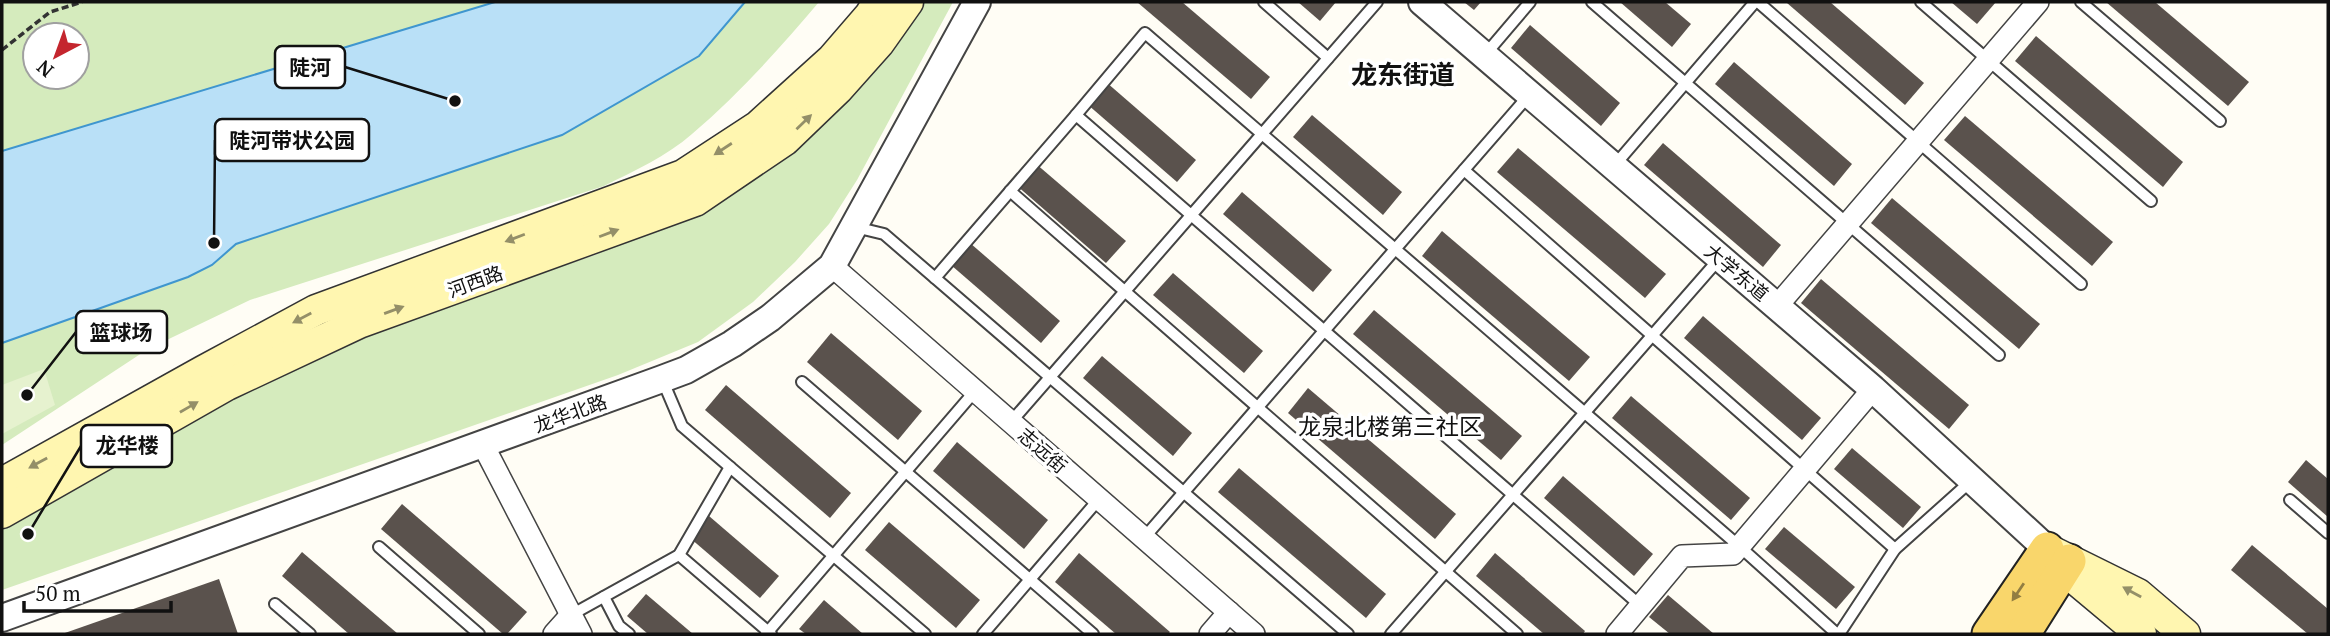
<svg xmlns="http://www.w3.org/2000/svg" width="2330" height="636" font-family="'PT Serif','Noto Sans SC',serif">
<style>
.green{fill:#d5ebbd;fill-rule:evenodd}
.pitch{fill:#e6f2cf}
.water{fill:#b9e0f7;stroke:#3f96cf;stroke-width:2}
.building{fill:#5a524d}
.lines{fill:none;stroke-linecap:round;stroke-linejoin:round}
.service-casing{stroke:#444;stroke-width:14}
.minor-casing{stroke:#444;stroke-width:24}
.tertiary-casing{stroke:#444;stroke-width:30}
.secondary-casing{stroke:#333;stroke-width:33}
.primary-casing{stroke:#222;stroke-width:37}
.path{stroke:#333;stroke-width:3.5;stroke-dasharray:7 3.5;stroke-linecap:butt}
.service{stroke:#fff;stroke-width:10}
.minor{stroke:#fff;stroke-width:21}
.tertiary{stroke:#fff;stroke-width:26}
.secondary{stroke:#fff6b0;stroke-width:30}
.primary{stroke:#f9d66b;stroke-width:33}
.oneway{fill:#948f68}
.oneway2{fill:#917d42}
.labels{text-anchor:middle;dominant-baseline:central;stroke-width:7;stroke-linejoin:round;paint-order:stroke}
.street-label{font-size:19px;fill:#111;stroke:#fff}
.quarter-label{font-size:23px;fill:#111;stroke:#fff}
.district-label{font-size:26px;font-weight:bold;fill:#111;stroke:#fff}
.leader{fill:none;stroke:#111;stroke-width:2.5}
.callout-dot{fill:#111;stroke:#fff;stroke-width:2.5}
.callout{fill:#fff;stroke:#111;stroke-width:2.5}
.callout-label{font-size:21px;text-anchor:middle;font-weight:bold;fill:#111}
</style>
<rect width="100%" height="100%" fill="#fffdf5"/>
<g class="green">
<path d="M2 2H819C780 48 739 94 692 134 667 156 634 171 604 186L250 300 148 349 2 445ZM35 35H77V77H35Z"/>
<path d="M918 2H953L857 180 829 224 795 262 753 302 698 342 618 375 2 590V524L335 343 595 255 651 229Z"/>
</g>
<path class="pitch" d="M44 369 55 405 2 434V385Z"/>
<path class="water" d="M495 2H745L699 56 562 135 236 244 212 265 188 277 2 343V151Z"/>
<g class="building">
<path d="M1137 2H1182L1270 77 1251 99Z"/>
<path d="M1298 2H1336L1320 21Z"/>
<path d="M1464 2H1481L1474 10Z"/>
<path d="M1620 2H1665L1691 24 1672 47Z"/>
<path d="M1788 2H1830L1924 83 1905 105 1787 3Z"/>
<path d="M1951 2H1996L1977 24Z"/>
<path d="M2106 2H2155L2249 82 2228 106Z"/>
<path d="M1530 25 1620 103 1601 126 1511 48Z"/>
<path d="M2036 36 2183 162 2163 187 2015 61Z"/>
<path d="M1734 62 1852 164 1834 186 1715 84Z"/>
<path d="M1106 82 1196 160 1177 182 1087 104Z"/>
<path d="M1312 115 1402 192 1383 215 1293 137Z"/>
<path d="M1965 116 2113 242 2092 266 1944 140Z"/>
<path d="M1663 143 1781 245 1763 267 1644 165Z"/>
<path d="M1518 148 1666 274 1645 298 1497 172Z"/>
<path d="M1035 163 1126 241 1106 263 1016 185Z"/>
<path d="M1242 192 1332 270 1313 292 1223 214Z"/>
<path d="M1892 198 2040 324 2019 349 1871 223Z"/>
<path d="M1442 231 1590 357 1569 381 1422 256Z"/>
<path d="M970 243 1060 321 1041 343 951 265Z"/>
<path d="M1173 273 1263 351 1244 373 1153 295Z"/>
<path d="M1821 279 1969 405 1949 429 1801 303Z"/>
<path d="M1374 310 1522 436 1501 460 1353 334Z"/>
<path d="M1703 316 1821 418 1802 440 1684 338Z"/>
<path d="M831 333 922 411 898 440 807 362Z"/>
<path d="M1102 356 1192 433 1173 456 1083 378Z"/>
<path d="M726 385 851 493 830 518 705 410Z"/>
<path d="M1308 388 1456 514 1435 539 1288 413Z"/>
<path d="M1631 396 1750 498 1731 520 1612 418Z"/>
<path d="M957 442 1048 520 1024 549 933 471Z"/>
<path d="M1852 448 1921 507 1903 528 1834 469Z"/>
<path d="M2306 460 2328 479V517L2288 482Z"/>
<path d="M1239 468 1386 594 1366 618 1218 492Z"/>
<path d="M1563 476 1653 554 1634 576 1544 498Z"/>
<path d="M402 504 527 612 507 634H503L381 529Z"/>
<path d="M709 516 779 576 760 598 690 538Z"/>
<path d="M889 522 980 600 956 628 865 550Z"/>
<path d="M1784 527 1855 587 1836 609 1765 549Z"/>
<path d="M2252 545 2328 609V634H2308L2231 570Z"/>
<path d="M302 552 398 634H349L282 576Z"/>
<path d="M1079 553 1170 632 1168 634H1116L1055 582Z"/>
<path d="M1495 553 1585 631 1583 634H1544L1476 576Z"/>
<path d="M219 579 238 634H62Z"/>
<path d="M646 594 693 634H648L627 616Z"/>
<path d="M1668 595 1714 634H1670L1649 617Z"/>
<path d="M824 600 863 634H806L799 629Z"/>
</g>
<g class="lines">
<defs>
<g id="service">
<path d="M1264 2 1328 58"/>
<path d="M1592 2 1999 355"/>
<path d="M1758 2 2081 284"/>
<path d="M1921 2 2151 201"/>
<path d="M2081 2 2220 121"/>
<path d="M1484 56 1530 2"/>
<path d="M1076 115 1145 33 1739 546 1837 634"/>
<path d="M1614 166 1755 2"/>
<path d="M1464 170 1895 549"/>
<path d="M1010 191 1517 634"/>
<path d="M855 227 884 234 1348 634"/>
<path d="M935 278 1076 115 1641 606"/>
<path d="M662 379 682 426 925 634"/>
<path d="M802 382 1093 634"/>
<path d="M1011 422 1377 2"/>
<path d="M2290 500 2328 533"/>
<path d="M1144 538 1530 94"/>
<path d="M379 547 479 634"/>
<path d="M679 555 771 634"/>
<path d="M604 597 619 626 629 634"/>
<path d="M275 604 310 634"/>
<path d="M571 615 679 555 730 467"/>
<path d="M766 634 975 391"/>
<path d="M983 634 1099 499"/>
<path d="M1391 634 1720 258"/>
<path d="M1839 634 1895 549 1971 481"/>
</g>
<g id="minor">
<path d="M832 266 1254 634"/>
<path d="M1777 306 2038 2"/>
<path d="M483 445 581 634"/>
<path d="M554 634 571 615"/>
<path d="M1210 634 1229 612"/>
<path d="M1617 634 1682 556 1733 554 1873 389"/>
</g>
<g id="tertiary">
<path d="M1422 2 1873 389 2047 549"/>
<path d="M2 618 662 379 686 370 732 344 770 318 832 266 977 2"/>
</g>
<g id="secondary">
<path d="M2 483 203 371 316 310 683 175 758 126 832 59 870 15 878 2"/>
<path d="M2 513 227 385 359 323 695 201 785 140 838 89 879 43 908 2"/>
<path d="M2049 550 2138 594 2185 634"/>
<path d="M2068 573 2141 634"/>
</g>
<g id="primary">
<path d="M1989 634 2047 549"/>
<path d="M2023 634 2069 561"/>
</g>
</defs>
<use href="#service" class="service-casing"/>
<use href="#minor" class="minor-casing"/>
<use href="#tertiary" class="tertiary-casing"/>
<use href="#secondary" class="secondary-casing"/>
<use href="#primary" class="primary-casing"/>
<path class="path" d="M2 50 50 12 82 2"/>
<use href="#service" class="service"/>
<use href="#minor" class="minor"/>
<use href="#tertiary" class="tertiary"/>
<use href="#secondary" class="secondary"/>
<use href="#primary" class="primary"/>
</g>
<defs><path id="oneway-solid" d="M-6-.8H1V-3.2L6.5 0L1 3.2V.8H-6Z" transform="scale(1.75)"/></defs>
<g class="oneway">
<use href="#oneway-solid" transform="translate(804 122) rotate(-44)"/>
<use href="#oneway-solid" transform="translate(723 149) rotate(147)"/>
<use href="#oneway-solid" transform="translate(609 233) rotate(-21)"/>
<use href="#oneway-solid" transform="translate(515 238) rotate(159)"/>
<use href="#oneway-solid" transform="translate(394 310) rotate(-20)"/>
<use href="#oneway-solid" transform="translate(302 318) rotate(152)"/>
<use href="#oneway-solid" transform="translate(189 407) rotate(-30)"/>
<use href="#oneway-solid" transform="translate(38 463) rotate(151)"/>
<use href="#oneway-solid" transform="translate(2132 592) rotate(-151)"/>
</g>
<use class="oneway2" href="#oneway-solid" transform="translate(2018 592) rotate(124)"/>
<g class="labels">
<g class="street-label">
<text transform="translate(1737 272) rotate(40)">大学东道</text>
<text transform="translate(475 281) rotate(-20)">河西路</text>
<text transform="translate(570 413) rotate(-20)">龙华北路</text>
<text transform="translate(1043 450) rotate(41)">志远街</text>
</g>
<g class="quarter-label">
<text x="1390" y="426">龙泉北楼第三社区</text>
</g>
<g class="district-label">
<text x="1403" y="74">龙东街道</text>
</g>
</g>
<path class="leader" d="M455 101L345 67M214 243L215 140M27 395L76 332M28 534L81 446"/>
<g class="callout-dot">
<circle cx="455" cy="101" r="7"/>
<circle cx="214" cy="243" r="7"/>
<circle cx="27" cy="395" r="7"/>
<circle cx="28" cy="534" r="7"/>
</g>
<g class="callout">
<rect x="275" y="46" width="70" height="42" rx="7"/>
<rect x="215" y="119" width="154" height="42" rx="7"/>
<rect x="76" y="311" width="91" height="42" rx="7"/>
<rect x="81" y="425" width="91" height="42" rx="7"/>
</g>
<g class="callout-label">
<text x="310" y="75">陡河</text>
<text x="292" y="148">陡河带状公园</text>
<text x="121" y="340">篮球场</text>
<text x="127" y="453">龙华楼</text>
</g>
<rect width="2330" height="636" fill="none" stroke="#111111" stroke-width="7"/>
<g transform="translate(56 56) rotate(221)"><circle r="33" fill="#ffffff" stroke="#a0a0a0" stroke-width="2"/>
<path d="M0-5L12 26L0 18L-12 26Z" fill="#c4262e"/>
<text y="-10" font-size="19" font-weight="bold" text-anchor="middle" fill="#111111">N</text>
</g>
<path d="M24 601v10h147v-10" fill="none" stroke="#111111" stroke-width="3.5"/>
<text x="35" y="601" font-size="21" fill="#111111" stroke="#ffffff" stroke-width="5" paint-order="stroke">50 m</text>
</svg>
